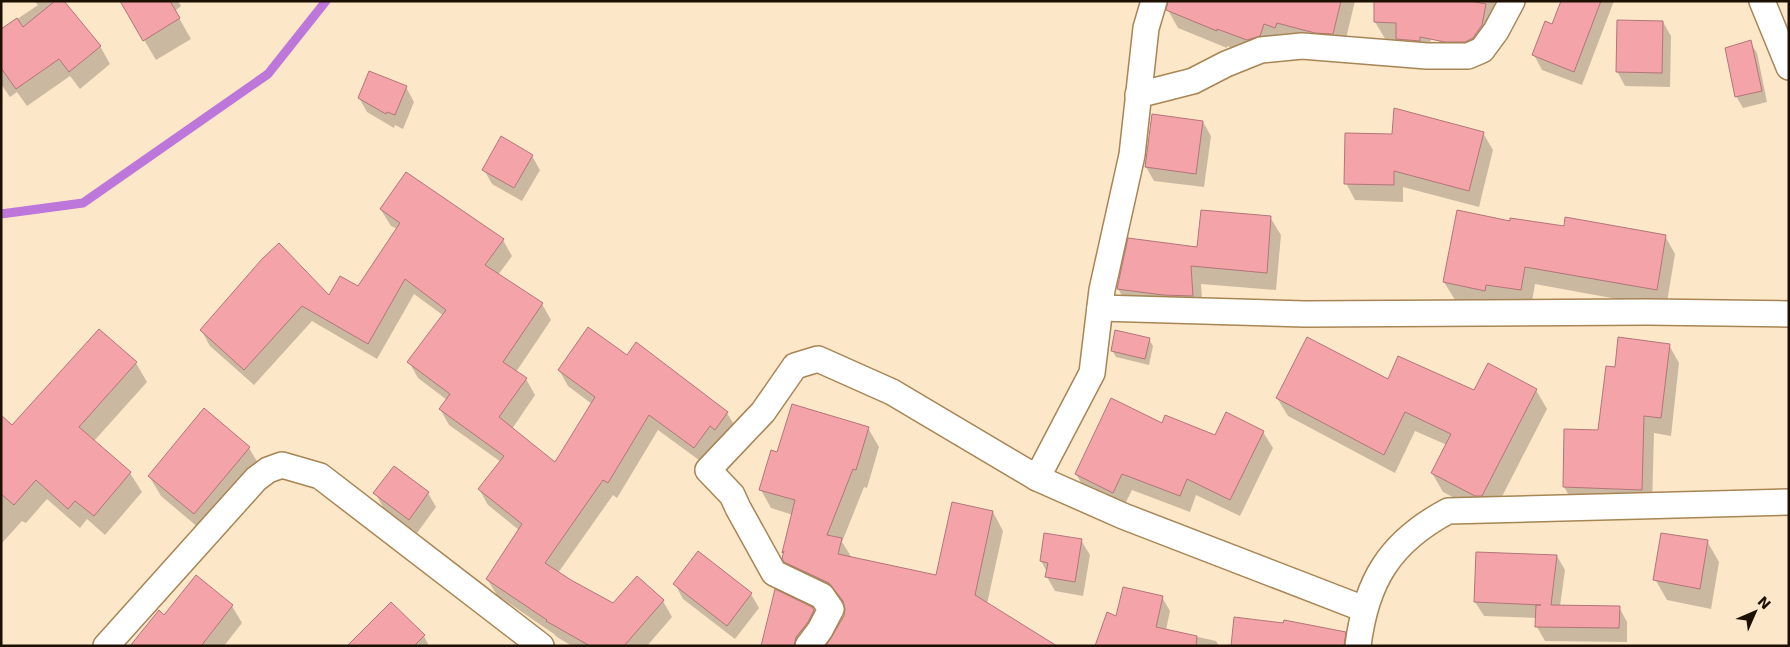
<svg xmlns="http://www.w3.org/2000/svg" width="1790" height="647" font-family="'DejaVu Sans',sans-serif">
<style>
.shadow{fill:#0003}
.lines{fill:none;stroke-linecap:round;stroke-linejoin:round}
.stream{stroke:#bd76da;stroke-width:9}
.building{fill:#f4a4a9;stroke:#b27579}
.street-casing{stroke:#a78555;stroke-width:28}
.street{stroke:#fff;stroke-width:25}
</style>
<rect width="100%" height="100%" fill="#fde7c9"/>
<g class="shadow">
<path d="M34 1H62L100 46 110 64 80 89 70 76 27 106 17 92 10 97 1 84V30L38 5Z"/>
<path d="M121 1H178L181 6 175 11 191 39 156 60Z"/>
<path d="M1171 1H1355L1343 51 1258 57 1227 46V48L1178 28 1168 10Z"/>
<path d="M1376 1H1432L1430 60 1387 42 1375 22Z"/>
<path d="M1446 1H1497L1490 40 1446 54 1438 40Z"/>
<path d="M1563 1H1614L1582 85 1542 70 1534 55 1553 26Z"/>
<path d="M1663 22 1671 36 1670 87 1625 86 1617 71Z"/>
<path d="M1750 42 1757 53 1767 102 1743 108 1736 96Z"/>
<path d="M406 87 414 102 403 129 395 125 394 128 367 112 359 98Z"/>
<path d="M1203 122 1211 136 1204 187 1154 181 1146 167Z"/>
<path d="M1483 133 1493 150 1479 207 1403 187V202L1355 200 1346 183Z"/>
<path d="M532 156 540 170 522 201 492 184 484 170Z"/>
<path d="M381 210 503 240 512 256 498 275 542 304 551 320 516 372 526 379 535 395 512 429 556 464 592 404 568 386 559 370 628 356 727 413 737 429 703 463 658 430 617 498 613 495 558 573 613 605 637 578 663 601 672 617 647 646H572L557 637 554 634 497 595 487 579 519 530 488 505 479 489 501 462 449 425 440 409 447 400 418 378 409 362 444 316 414 294 377 359 312 321 254 385 210 346 201 330 329 297 358 288 397 229 391 226Z"/>
<path d="M1270 217 1281 235 1276 290 1201 284 1203 314 1129 307 1118 289 1199 248Z"/>
<path d="M1511 223 1665 236 1675 254 1666 308 1535 284 1531 308H1495L1455 300 1444 282Z"/>
<path d="M1149 339 1153 346 1149 365 1116 357 1112 350Z"/>
<path d="M1669 345 1679 363 1671 436 1654 433 1652 507 1574 504 1564 487 1600 431 1616 368Z"/>
<path d="M136 363 147 382 94 441 130 473 142 492 105 535 87 519 80 528 47 499 26 523 22 521 1 544V417L12 426Z"/>
<path d="M1389 380 1474 392 1536 390 1547 409 1493 514 1487 515 1443 492 1432 473 1447 445 1415 431 1395 473 1288 416 1277 398Z"/>
<path d="M1163 425 1216 436 1263 432 1273 448 1240 516 1196 495 1190 512 1132 490 1123 508 1086 491 1076 474Z"/>
<path d="M868 428 879 447 867 488 864 487 842 542 852 558 937 576 993 512 1003 531 987 604 845 616 846 609 841 602 797 581 784 558 793 515 771 508 761 490 778 454Z"/>
<path d="M249 448 261 468 206 534 161 496 149 476Z"/>
<path d="M394 468 428 493 436 507 417 533 383 507 375 493Z"/>
<path d="M1081 540 1090 555 1083 596 1055 591 1047 577V572L1041 561Z"/>
<path d="M1707 541 1719 562 1711 609 1667 600 1655 579Z"/>
<path d="M1557 556 1565 570 1560 606 1619 607 1627 622V642L1545 641 1537 627V618L1484 616 1475 602Z"/>
<path d="M675 584 751 594 759 608 735 639 683 599Z"/>
<path d="M1162 597 1170 611 1166 630 1216 641 1219 646H1097L1117 617Z"/>
<path d="M232 606 242 623 224 646H131L165 616Z"/>
<path d="M812 608 822 625 809 646H763Z"/>
<path d="M424 636 429 646H350Z"/>
</g>
<g class="lines">
<path class="stream" d="M1 214 83 203 268 74 326 1"/>
</g>
<g class="building">
<path d="M55 1H64L101 46 69 72 59 59 16 89 1 68V29L17 18 23 27Z"/>
<path d="M120 1H170L180 18 143 41Z"/>
<path d="M1168 1H1341L1333 34 1315 33 1277 23 1275 28 1264 24 1260 36 1247 40 1217 29V31L1166 10Z"/>
<path d="M1374 1H1470L1486 4 1482 25 1473 38 1465 42H1445L1420 37V41L1396 39V23L1374 22Z"/>
<path d="M1561 1H1601L1574 72 1532 55 1545 21 1552 24Z"/>
<path d="M1617 20 1663 21 1662 73 1616 72Z"/>
<path d="M1751 40 1762 91 1735 97 1725 48Z"/>
<path d="M369 71 407 86 395 115 387 112 386 114 358 98Z"/>
<path d="M1394 108 1484 132 1469 191 1394 171V185L1344 184 1345 133 1392 134Z"/>
<path d="M1152 114 1203 121 1196 174 1145 167Z"/>
<path d="M501 136 533 155 514 188 482 170Z"/>
<path d="M406 172 504 239 485 265 543 303 503 362 527 378 499 417 555 462 595 397 558 370 588 327 627 355 636 342 728 412 715 430 710 426 694 448 649 415 608 483 603 480 545 563 571 580 613 603 637 576 664 600 624 646H590L546 621 547 620 486 579 522 524 478 489 504 456 439 409 450 394 407 362 446 310 405 279 368 344 302 306 244 370 200 330 262 259 279 243 329 295 340 276 358 286 400 223 380 209Z"/>
<path d="M1201 210 1271 216 1267 273 1191 266 1193 296 1163 295 1117 289 1128 238 1197 247Z"/>
<path d="M1457 210 1510 221V218L1564 226 1565 217 1666 235 1657 290 1525 267 1521 290 1486 285 1485 291 1443 282Z"/>
<path d="M99 329 137 362 79 427 131 472 94 516 75 501 68 509 36 480 14 505 1 494V415L12 425Z"/>
<path d="M1115 330 1150 338 1145 359 1111 351Z"/>
<path d="M1307 337 1388 379 1398 356 1474 390 1488 363 1537 389 1482 496H1475L1431 473 1451 434 1405 412 1384 455 1276 398Z"/>
<path d="M1618 337 1670 344 1661 418 1644 416 1642 490 1563 487 1564 429 1598 430 1606 366 1615 367Z"/>
<path d="M1111 398 1162 423 1165 415 1215 435 1226 412 1264 431 1230 500 1187 479 1180 496 1122 474 1113 493 1075 474Z"/>
<path d="M792 404 869 427 856 470 853 469 827 535 842 538 838 554 936 575 952 502 993 511 975 595 1057 646H826L844 616 845 609 843 601 829 583 784 562 782 558 784 551 782 553 795 500 759 490 771 450 777 452Z"/>
<path d="M204 408 250 447 194 514 148 476Z"/>
<path d="M394 466 429 492 409 520 373 493Z"/>
<path d="M1044 533 1082 539 1075 582 1045 577 1048 563 1040 561Z"/>
<path d="M1661 533 1708 540 1700 589 1653 580Z"/>
<path d="M698 551 752 593 727 626 673 584Z"/>
<path d="M1476 552 1557 555 1551 605 1620 606 1619 628 1535 627 1536 605H1541L1474 602Z"/>
<path d="M196 575 233 605 201 646H130L159 610 164 615Z"/>
<path d="M1123 587 1163 596 1156 627 1197 636 1196 646H1095L1107 612 1116 616Z"/>
<path d="M775 589 812 607 814 610 808 622 796 637 794 646H761Z"/>
<path d="M391 602 425 635 414 646H347Z"/>
<path d="M1234 617 1283 623 1284 620 1346 632 1344 646H1231Z"/>
</g>
<g class="lines">
<defs>
<g id="street">
<path d="M1762 1 1789 67"/>
<path d="M1138 95 1193 81 1226 64 1261 50 1302 46 1427 56H1468L1482 50 1496 31 1512 1"/>
<path d="M1100 308 1305 314 1647 312 1789 314"/>
<path d="M1037 478 1092 373 1102 290 1132 155 1146 28 1154 1"/>
<path d="M106 646 256 479 268 470 282 465 320 476 541 646"/>
<path d="M808 646 820 630 831 609 822 596 774 573 738 508 732 495 708 470 763 412 795 366 818 359 892 392 1037 478 1123 516 1364 609"/>
<path d="M1358 646C1366 581 1390 542 1448 511L1789 502"/>
</g>
</defs>
<use href="#street" class="street-casing"/>
<use href="#street" class="street"/>
</g>
<rect width="1790" height="647" fill="none" stroke="#1c1000" stroke-width="5"/>
<g transform="translate(1755 612) rotate(45)" stroke="#fde7c9" stroke-width="4" paint-order="stroke">
<path d="M0-4L9 19L0 12L-9 19Z" fill="#1c1000"/>
<text y="-8" font-size="14" font-weight="bold" text-anchor="middle" fill="#1c1000">N</text>
</g>
</svg>
